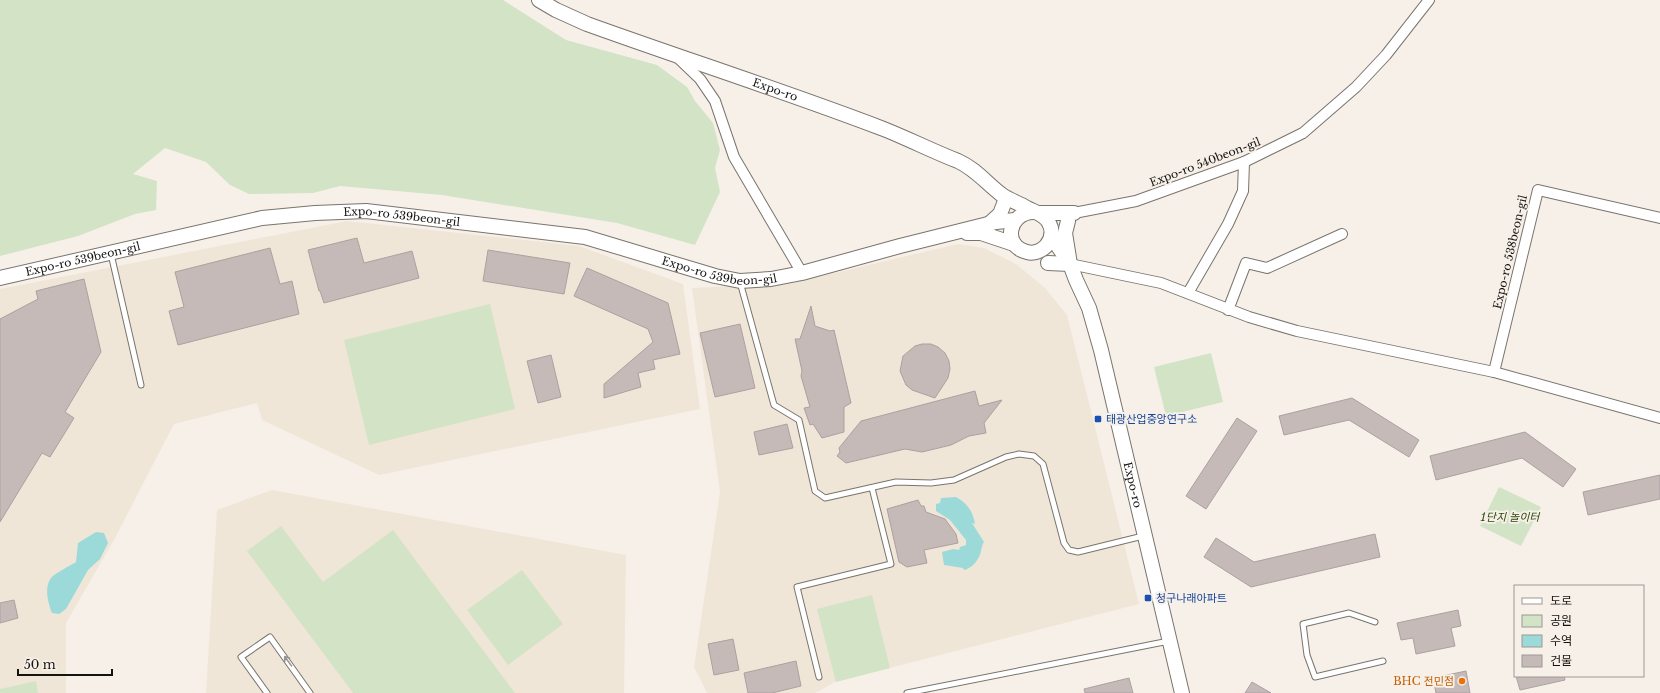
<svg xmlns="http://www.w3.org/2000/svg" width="1660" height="693" viewBox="0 0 1660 693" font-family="'Libre Baskerville','Noto Sans KR',serif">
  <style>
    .built { fill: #f0e6d7 }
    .green { fill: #d3e3c6 }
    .water { fill: #9cdada }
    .building { fill: #c5bab8; stroke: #aba1a0 }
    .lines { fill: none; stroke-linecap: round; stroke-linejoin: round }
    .lane-casing { stroke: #79746d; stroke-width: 7 }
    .street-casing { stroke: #79746d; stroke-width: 12 }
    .secondary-casing { stroke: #79746d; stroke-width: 16 }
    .lane { stroke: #fff; stroke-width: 5 }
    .street { stroke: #fff; stroke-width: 10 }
    .secondary { stroke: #fff; stroke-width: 14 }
    .oneway { stroke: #969593 }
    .transit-dot { fill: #1a4fb4; stroke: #f6f0e8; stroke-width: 1.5 }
    .food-dot { fill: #e8710a; stroke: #f6f0e8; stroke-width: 1.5 }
    .labels { text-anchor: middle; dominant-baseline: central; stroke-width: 4; stroke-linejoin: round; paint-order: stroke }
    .street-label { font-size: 11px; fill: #151310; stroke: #f6f0e8 }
    .transit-label { font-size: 11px; fill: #164399; stroke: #f6f0e8; text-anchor: start }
    .park-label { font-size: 11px; font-style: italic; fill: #2a4607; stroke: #f6f0e8 }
    .food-label { font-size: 11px; fill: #c56008; stroke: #f6f0e8; text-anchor: end }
  </style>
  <rect width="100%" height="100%" fill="#f6f0e8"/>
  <g class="built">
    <path d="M347 221 579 246 683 284 700 409 379 475 262 420 257 403 174 424 115 538 66 623V693H0V289Z"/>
    <path d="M958 244 984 248 1016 264 1045 288 1067 315 1139 604 835 682 815 693H707L694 667 720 492 692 288 792 283Z"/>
    <path d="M272 490 626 555 624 693H206L217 510Z"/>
  </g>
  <g class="green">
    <path d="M0 0H503L566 40 657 65 687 87 695 101 713 123 720 150 715 168 720 192 695 245 617 223 442 195 340 186 313 193 249 194 230 185 206 162 165 148 133 174 157 181 156 210 135 214 78 236 0 256Z"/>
    <path d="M490 304 515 409 369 445 344 340Z"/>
    <path d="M1211 353 1223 402 1166 416 1154 367Z"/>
    <path d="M1499 487 1541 507 1521 546 1480 526Z"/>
    <path d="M281 526 323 582 393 530 515 693H353L247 551Z"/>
    <path d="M522 570 563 624 508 665 467 610Z"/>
    <path d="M872 595 890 668 836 682 817 609Z"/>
    <path d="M36 681 38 693H0V689Z"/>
  </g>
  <g class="water">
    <path d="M956 497C967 503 973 511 975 524L972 523 984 542C982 545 982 547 981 551 980 559 971 569 964 570L963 568 944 565 942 552 953 549 959 550 960 547 966 545V540L950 520 936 511V504L940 503 941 498Z"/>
    <path d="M96 532 104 533 108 543 100 559 88 570 66 609 59 614 52 613C48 603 44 587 51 578 54 574 71 565 76 562L78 543Z"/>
  </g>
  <g class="building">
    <path d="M357 238 364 263 412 251 419 278 324 303 320 291H319L308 250Z"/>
    <path d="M270 248 280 284 292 281 299 314 178 345 169 311 184 307 175 272Z"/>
    <path d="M488 250 570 263 564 294 483 281Z"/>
    <path d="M587 268 668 303 680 354 653 360 655 369 638 373 641 387 604 398V384L653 342 648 329 574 296Z"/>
    <path d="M84 279 101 352 65 412 74 418 50 457 42 453 0 522V319L38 299 36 291Z"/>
    <path d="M811 306 815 326 830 331 834 330 851 403 844 407V432L822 438 813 424 810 425 804 408 810 407 801 376 802 371 795 339H800Z"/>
    <path d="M740 324 755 388 715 397 700 333Z"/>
    <path d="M922 344H931L938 347 945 353 949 361 950 369 948 378 935 398 912 390 906 385 900 371 903 356 915 346Z"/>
    <path d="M551 355 561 397 538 403 527 361Z"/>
    <path d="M975 391 979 406 1002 400 984 423 986 433 969 436 951 445 922 452 905 449 846 463 837 456 840 452 839 448 861 421Z"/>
    <path d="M1352 398 1419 440 1409 457 1349 420 1284 435 1279 416Z"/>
    <path d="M1237 418 1257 431 1206 509 1186 496Z"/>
    <path d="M787 424 793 448 759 455 754 432Z"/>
    <path d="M1525 432 1576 469 1563 487 1522 458 1436 480 1430 456Z"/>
    <path d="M1660 475V499L1588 515 1583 492Z"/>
    <path d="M918 500 921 506H924L926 512 945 519 956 534 958 543 924 550 927 563 907 567 899 562 887 509Z"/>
    <path d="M1375 534 1380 557 1251 587 1204 557 1216 538 1254 562Z"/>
    <path d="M14 600 18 618 0 623V603Z"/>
    <path d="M1458 610 1461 626 1451 628 1455 646 1416 654 1413 638 1401 640 1397 623Z"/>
    <path d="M733 639 739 670 714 675 708 644Z"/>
    <path d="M796 661 801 686 772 693H748L744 673Z"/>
    <path d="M1466 671 1470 693H1436L1433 678Z"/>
    <path d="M1516 676H1564L1565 680 1520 690Z"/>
    <path d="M1129 678 1133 693H1085L1084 689Z"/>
    <path d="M1252 682 1271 693H1245Z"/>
  </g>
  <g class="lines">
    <defs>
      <g id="lane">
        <path d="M111 254 141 385"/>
        <path d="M740 282 774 405 799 420 815 491 825 498 896 482 931 483 954 480 1006 457 1019 454 1034 456 1043 464 1064 543 1069 550 1078 552 1143 536"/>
        <path d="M1375 622 1349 613 1303 624 1307 655 1315 677 1383 661"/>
        <path d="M819 677 797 587 891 564 872 488"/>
        <path d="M267 693 241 657 270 637 310 693"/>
        <path d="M907 693 1169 641"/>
      </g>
      <g id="street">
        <path d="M678 58 700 79 715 101 734 157 802 273"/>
        <path d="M1070 217 1074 213 1136 201 1244 162 1303 133 1356 87 1386 55 1429 0"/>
        <path d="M1070 264 1161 283 1249 317 1297 331 1494 372 1660 418"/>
        <path d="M1188 293 1228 224 1243 191 1244 162"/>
        <path d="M1228 310 1246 263 1267 268 1342 234"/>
        <path d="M1494 372 1538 190 1660 218"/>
      </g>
      <g id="secondary">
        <path id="s1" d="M539 0 556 10 587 24C684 59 784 91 881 128 907 138 932 151 958 161 976 169 987 184 1002 195 1009 200 1019 203 1027 208 1034 212 1045 214 1049 223 1053 230 1052 239 1046 246 1041 251 1034 254 1027 252 1002 246 1008 213 1033 212"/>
        <path d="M1040 213H1074"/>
        <path d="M989 224 1000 214 1005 201"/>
        <path d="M967 233H981L1014 244"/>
        <path id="s2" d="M1051 236 1070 264 1076 280 1089 308 1101 350 1182 693"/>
        <path d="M1048 263 1070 264 1065 233 1068 221"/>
        <path id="s3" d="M0 278 262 218 315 213 366 211 585 237 715 276 740 281 771 279 802 273 900 246 996 222 1015 220"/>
      </g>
    </defs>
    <use href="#lane" class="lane-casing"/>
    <use href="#street" class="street-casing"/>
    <use href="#secondary" class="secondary-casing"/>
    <use href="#lane" class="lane"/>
    <use href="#street" class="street"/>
    <use href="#secondary" class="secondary"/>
  </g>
  <defs><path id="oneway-shaft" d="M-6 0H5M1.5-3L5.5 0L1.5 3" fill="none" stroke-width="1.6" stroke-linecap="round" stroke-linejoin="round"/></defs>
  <use class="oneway" href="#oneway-shaft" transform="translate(288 661) rotate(-126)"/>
  <g class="transit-dot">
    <rect x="1094" y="415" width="8" height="8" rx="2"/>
    <rect x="1144" y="594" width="8" height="8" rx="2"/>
  </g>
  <circle class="food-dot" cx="1462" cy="681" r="4"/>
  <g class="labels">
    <g class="street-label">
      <text stroke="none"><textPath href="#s1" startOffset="253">Expo-ro</textPath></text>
      <text transform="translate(1205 162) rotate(-21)">Expo-ro 540beon-gil</text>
      <text stroke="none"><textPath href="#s3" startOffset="409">Expo-ro 539beon-gil</textPath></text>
      <text transform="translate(1510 252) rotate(-77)">Expo-ro 538beon-gil</text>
      <text stroke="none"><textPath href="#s3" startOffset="85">Expo-ro 539beon-gil</textPath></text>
      <text stroke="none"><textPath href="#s3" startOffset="733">Expo-ro 539beon-gil</textPath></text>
      <text stroke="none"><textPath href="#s2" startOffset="264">Expo-ro</textPath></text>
    </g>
    <g class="transit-label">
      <text x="1106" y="419">태광산업중앙연구소</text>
      <text x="1156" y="598">청구나래아파트</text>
    </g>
    <g class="park-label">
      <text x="1510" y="517">1단지 놀이터</text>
    </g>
    <g class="food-label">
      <text x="1454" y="681">BHC 전민점</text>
    </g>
  </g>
  <rect x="1514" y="585" width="130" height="92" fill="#f6f0e8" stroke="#9c9892"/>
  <rect x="1522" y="598" width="20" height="6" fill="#ffffff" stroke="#9c9892"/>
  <text x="1550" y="605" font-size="12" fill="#151310">도로</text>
  <rect x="1522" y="615" width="20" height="12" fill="#d3e3c6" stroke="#9c9892"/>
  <text x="1550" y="625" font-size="12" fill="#151310">공원</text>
  <rect x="1522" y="635" width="20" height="12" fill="#9cdada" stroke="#9c9892"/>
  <text x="1550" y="645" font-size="12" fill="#151310">수역</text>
  <rect x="1522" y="655" width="20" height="12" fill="#c5bab8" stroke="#9c9892"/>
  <text x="1550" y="665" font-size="12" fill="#151310">건물</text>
  <path d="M18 669v6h94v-6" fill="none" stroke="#151310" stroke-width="2"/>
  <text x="24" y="669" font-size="12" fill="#151310" stroke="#f6f0e8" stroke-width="3" paint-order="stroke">50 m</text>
</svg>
